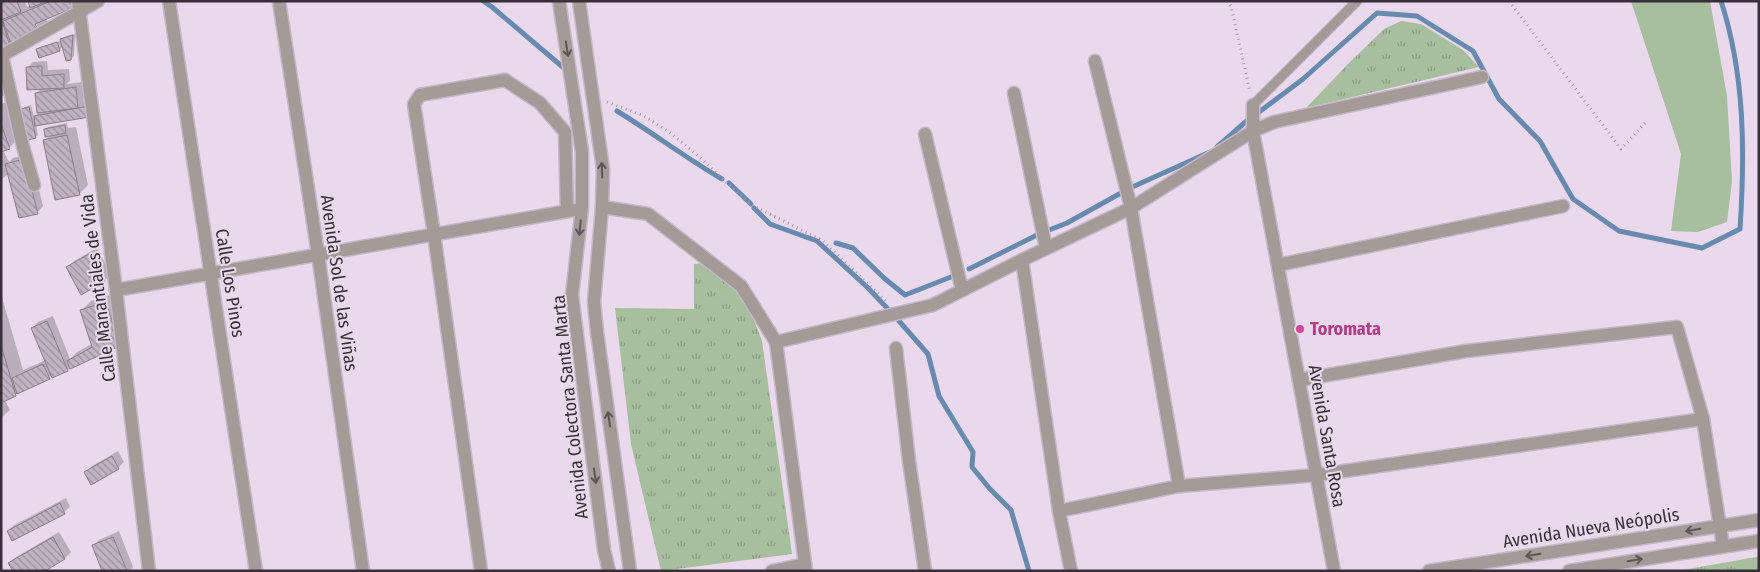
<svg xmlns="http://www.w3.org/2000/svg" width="1760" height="572" viewBox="0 0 1760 572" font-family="'Fira Sans Condensed',sans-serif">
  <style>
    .grass { fill: #a7bf9e }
    .park { fill: url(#park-tufts) }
    .shadow { fill: #0003; fill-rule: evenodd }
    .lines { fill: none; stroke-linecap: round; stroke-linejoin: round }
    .stream { stroke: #688aae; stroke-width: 5 }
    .building { fill: url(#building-back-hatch); stroke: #8c7d8e }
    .service-casing { stroke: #c6b7c8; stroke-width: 11 }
    .minor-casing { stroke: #c6b7c8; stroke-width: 15 }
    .tertiary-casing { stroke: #c6b7c8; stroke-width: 15 }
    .path { stroke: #a89baa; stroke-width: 3; stroke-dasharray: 1 4; stroke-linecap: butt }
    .service { stroke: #a59a97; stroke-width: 9 }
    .minor { stroke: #a59a97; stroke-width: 12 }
    .tertiary { stroke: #a59a97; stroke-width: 12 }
    .oneway { stroke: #5e5559 }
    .hotel-dot { fill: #d1479c; stroke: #ead9ec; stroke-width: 2 }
    .labels { text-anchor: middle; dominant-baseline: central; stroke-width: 4; stroke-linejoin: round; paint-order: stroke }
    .street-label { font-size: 18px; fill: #373038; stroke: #ead9ec }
    .hotel-label { font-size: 18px; font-weight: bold; fill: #b23c85; stroke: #ead9ec; text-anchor: start }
  </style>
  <defs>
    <pattern id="park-tufts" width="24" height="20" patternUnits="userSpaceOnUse" patternTransform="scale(1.25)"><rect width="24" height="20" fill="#a7bf9e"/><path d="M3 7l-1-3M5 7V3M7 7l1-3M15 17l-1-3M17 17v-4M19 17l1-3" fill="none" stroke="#899c82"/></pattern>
    <pattern id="building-back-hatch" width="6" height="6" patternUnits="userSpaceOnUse" patternTransform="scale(1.25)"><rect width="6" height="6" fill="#c2b2c4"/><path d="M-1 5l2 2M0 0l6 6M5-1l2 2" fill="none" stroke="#9e91a0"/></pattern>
  </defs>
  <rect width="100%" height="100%" fill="#ead9ec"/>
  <path class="grass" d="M1631 1H1710L1727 96 1732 181 1727 222 1698 232 1671 231 1681 154Z"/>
  <g class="park">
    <path d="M1401 21 1421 24 1463 50 1479 67 1306 108 1348 64 1384 29Z"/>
    <path d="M714 262 745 296 762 341 792 554 661 571 631 444 615 308 694 309V264Z"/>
    <path d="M1759 556V571H1677L1756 557Z"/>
  </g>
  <g class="shadow">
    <path d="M1 1H25L27 7 31 5 29 1H78L72 7 46 18 48 23 39 32 1 48ZM33 18 39 29H36L31 19Z"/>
    <path d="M75 34 74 56 71 59 63 46 60 50 40 56 38 49 40 47 60 41 64 37Z"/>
    <path d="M47 61 48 70 69 69 70 81 66 84 82 82 84 103 94 101 96 110 36 124 38 135 35 137 22 109 25 107 31 105 34 117 39 112 36 93 42 88 27 68 33 62Z"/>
    <path d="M7 86 6 95 1 96V87Z"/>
    <path d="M6 102 18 139 9 148 1 151V104Z"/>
    <path d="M67 123 68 128 76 127 88 185 79 194 44 141 50 135 45 129 48 127Z"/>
    <path d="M4 152 9 162 13 158 30 154 43 206 38 212 9 173 1 180V153Z"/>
    <path d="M97 248 111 274 105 280 68 267 74 261Z"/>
    <path d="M115 293 128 336 119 345 67 370 52 375 5 400 10 410 1 418V294L23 370 46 360 32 328 38 322 53 316 70 359 77 352 92 344 82 310 91 301Z"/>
    <path d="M118 451 124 462 118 468 86 472 92 466Z"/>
    <path d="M66 498 70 507 64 512 8 531 14 525Z"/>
    <path d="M119 531 133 567 130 571H103L93 546 99 540Z"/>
    <path d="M59 532 71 552 65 558 43 571 10 563 16 557Z"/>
  </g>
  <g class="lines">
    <g class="stream">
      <path d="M483 1 492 7 565 69"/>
      <path d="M617 111C653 133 686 158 722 179"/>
      <path d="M1255 115 1303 79 1377 13 1417 16 1473 51 1499 99 1540 141 1573 199 1619 231 1702 248 1740 229C1745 153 1745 75 1721 1"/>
      <path d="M1217 147 1250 118"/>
      <path d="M729 183 751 204"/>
      <path d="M754 208 770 224 817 241 867 287 888 309"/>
      <path d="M1049 230 1067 223 1130 188 1210 152"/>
      <path d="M836 243 853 248 884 278 905 295 956 275"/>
      <path d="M969 269 1041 233"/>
      <path d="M899 321 928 354 939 396 973 452 972 467 990 489 1011 510 1029 571"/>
    </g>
  </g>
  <g class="building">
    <path d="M1 1H17L21 12 1 20Z"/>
    <path d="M28 1H48L30 8Z"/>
    <path d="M51 1H70L73 8 35 24 40 33 11 44 3 21Z"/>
    <path d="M2 21 10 46 1 49V21Z"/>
    <path d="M73 35 71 60 66 61 60 39Z"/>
    <path d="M57 42 60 51 39 58 36 49Z"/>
    <path d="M42 66V76L64 74V88L27 90 26 67Z"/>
    <path d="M76 87 78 108 37 113 35 93Z"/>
    <path d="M89 106 90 117 35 126 34 116Z"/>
    <path d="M29 107 36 138 28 140 21 109Z"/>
    <path d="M1 124 10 149 1 152Z"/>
    <path d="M65 125 66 133 45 137 44 129Z"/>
    <path d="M67 135 80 195 55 200 43 140Z"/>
    <path d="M24 159 38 214 19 218 5 164Z"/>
    <path d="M91 253 105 281 81 295 66 267Z"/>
    <path d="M106 302 120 346 70 369 67 361 92 347 80 310Z"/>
    <path d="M47 321 68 371 52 378 31 328Z"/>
    <path d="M1 345 16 396 1 403Z"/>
    <path d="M43 364 50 379 17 394 12 378Z"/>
    <path d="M112 456 119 469 91 485 84 472Z"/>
    <path d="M60 503 65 514 12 541 7 531Z"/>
    <path d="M53 537 65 559 45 571H13L8 563Z"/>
    <path d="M113 537 127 571H102L92 545Z"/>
  </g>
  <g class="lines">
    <defs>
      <path id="service" d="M1253 105 1357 1"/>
      <g id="minor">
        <path d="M78 1 116 290 149 571"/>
        <path d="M169 1 256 571"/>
        <path d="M279 1 318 254 363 571"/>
        <path d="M1 56 98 1"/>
        <path d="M2 56 22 143 34 185"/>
        <path d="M1095 61 1131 208 1179 486"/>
        <path d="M1014 93 1046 248"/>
        <path d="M1253 105V131L1334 571"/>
        <path d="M925 134 962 290"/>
        <path d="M602 207 648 214 741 286 776 342 806 571"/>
        <path d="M1022 260 1059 511 1071 571"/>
        <path d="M1278 265 1563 206"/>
        <path d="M116 290 574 210"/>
        <path d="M776 342 933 305 1022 260 1131 208 1253 131 1274 122 1482 77"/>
        <path d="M896 348 909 461 925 571"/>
        <path d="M1299 380 1466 351 1677 327 1703 419 1723 546"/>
        <path d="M1059 511 1179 486 1317 475 1703 419"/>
        <path d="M481 571 434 234 414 104 420 95 505 80 540 103 565 132 567 211"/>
        <path d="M772 571 805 564"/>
      </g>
      <g id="tertiary">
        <path d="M559 1 582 152V208L572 295 604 550 609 571"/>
        <path d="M579 1 603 169 602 207 594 302 597 332 630 571"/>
        <path d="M1429 571 1759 520"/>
        <path d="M1569 571 1759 541"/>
      </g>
    </defs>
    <use href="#service" class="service-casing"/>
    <use href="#minor" class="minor-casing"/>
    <use href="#tertiary" class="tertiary-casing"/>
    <g class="path">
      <path d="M1227 1 1231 6 1250 92"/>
      <path d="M1509 1 1621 149 1646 122"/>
      <path d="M607 102 644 116 669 132 695 153 750 204 823 241 887 302"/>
    </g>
    <use href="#service" class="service"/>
    <use href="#minor" class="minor"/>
    <use href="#tertiary" class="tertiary"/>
  </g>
  <defs><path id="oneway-shaft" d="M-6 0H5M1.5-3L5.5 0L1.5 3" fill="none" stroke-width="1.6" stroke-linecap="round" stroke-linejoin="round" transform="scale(1.25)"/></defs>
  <g class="oneway">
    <use href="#oneway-shaft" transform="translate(567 49) rotate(81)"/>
    <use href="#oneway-shaft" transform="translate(602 170) rotate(-92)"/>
    <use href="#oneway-shaft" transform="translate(580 228) rotate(96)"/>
    <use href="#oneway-shaft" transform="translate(609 419) rotate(-98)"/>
    <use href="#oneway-shaft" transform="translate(595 476) rotate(82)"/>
    <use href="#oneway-shaft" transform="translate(1693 530) rotate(171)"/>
    <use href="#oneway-shaft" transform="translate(1533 555) rotate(171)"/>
    <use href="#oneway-shaft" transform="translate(1635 560) rotate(-9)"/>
  </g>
  <circle class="hotel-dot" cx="1300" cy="329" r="5"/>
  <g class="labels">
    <g class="street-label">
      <text transform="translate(230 283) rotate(81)">Calle Los Pinos</text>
      <text transform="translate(339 283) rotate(82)">Avenida Sol de las Viñas</text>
      <text transform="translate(98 288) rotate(-97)">Calle Manantiales de Vida</text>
      <text transform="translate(570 407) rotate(-96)">Avenida Colectora Santa Marta</text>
      <text transform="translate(1327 436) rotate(80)">Avenida Santa Rosa</text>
      <text transform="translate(1591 528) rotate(-9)">Avenida Nueva Neópolis</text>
    </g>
    <g class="hotel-label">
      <text x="1310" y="329">Toromata</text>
    </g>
  </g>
  <rect width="1760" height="572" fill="none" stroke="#373038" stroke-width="5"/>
</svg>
